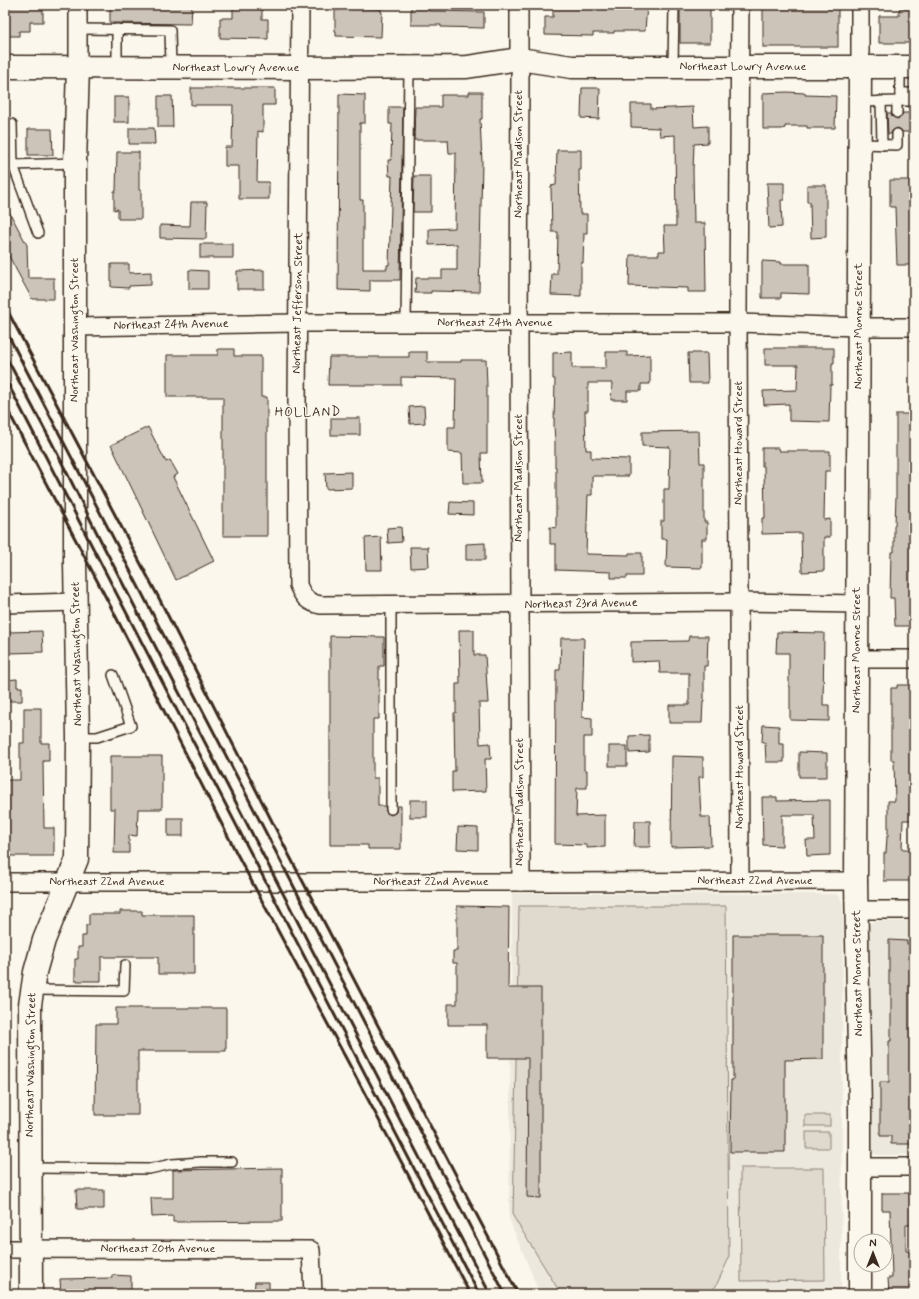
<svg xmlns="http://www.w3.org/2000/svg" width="919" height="1299" viewBox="0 0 919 1299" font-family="Mynerve,sans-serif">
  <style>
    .built { fill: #ede8dd }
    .green { fill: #dfd9ce; stroke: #8d8276 }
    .building { fill: #ccc4b9; stroke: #3b2a1e }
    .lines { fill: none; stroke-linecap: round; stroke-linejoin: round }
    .service-casing { stroke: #3b2a1e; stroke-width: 12 }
    .minor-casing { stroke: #3b2a1e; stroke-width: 20 }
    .tertiary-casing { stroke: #3b2a1e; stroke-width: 25 }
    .primary-casing { stroke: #3b2a1e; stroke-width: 25 }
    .service { stroke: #fbf7ec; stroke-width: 9 }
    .minor { stroke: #fbf7ec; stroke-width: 17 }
    .tertiary { stroke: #fbf7ec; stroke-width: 22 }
    .primary { stroke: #fbf7ec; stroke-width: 22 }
    .rail { stroke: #3b2a1e; stroke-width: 3 }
    .labels { text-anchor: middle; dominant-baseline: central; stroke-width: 3; stroke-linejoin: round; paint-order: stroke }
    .street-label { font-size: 12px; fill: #3b2a1e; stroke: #fbf7ec }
    .neighbourhood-label { font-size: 13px; letter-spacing: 1px; fill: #3b2a1e; stroke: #fbf7ec }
  </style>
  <rect width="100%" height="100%" fill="#fbf7ec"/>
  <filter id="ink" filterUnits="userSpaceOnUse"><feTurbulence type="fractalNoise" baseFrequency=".025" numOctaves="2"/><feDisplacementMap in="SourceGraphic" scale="8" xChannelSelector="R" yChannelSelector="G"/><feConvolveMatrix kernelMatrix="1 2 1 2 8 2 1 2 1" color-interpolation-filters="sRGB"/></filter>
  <g filter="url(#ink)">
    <g class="built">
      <path d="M512 893 836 894 840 897 843 906 841 1294H540L509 1219Z"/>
      <path d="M874 921H914V1155H878L868 1152 871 1106V967L866 955V927Z"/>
    </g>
    <g class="green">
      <path d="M519 906H726L729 1258 716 1286 708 1294H561L513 1216Z"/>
      <rect x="805" y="1115" width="25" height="11"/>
      <rect x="806" y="1132" width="23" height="16"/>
      <path d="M740 1168H824L825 1280 741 1281Z"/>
    </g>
    <g class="building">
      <path d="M5 5H43V22H30V31H19V36H5Z"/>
      <path d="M110 5H192L191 24 110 23Z"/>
      <path d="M233 5H262V19H268V39L220 38V18H233Z"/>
      <path d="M339 5H356V8L381 9V12H382L381 37 336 36V31H335V10H339Z"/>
      <path d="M553 5H647L645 31H614V33H593V36L545 35V17H553Z"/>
      <rect x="680" y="5" width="30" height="38"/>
      <rect x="763" y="5" width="75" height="42"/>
      <path d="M411 6H429L428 11 484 12V28L441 27V25H411Z"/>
      <path d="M902 8H914V43H879V16H899V9Z"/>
      <path d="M191 88H275V105H263V132L258 131 257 182H269V199H239V166H225V147H232L233 105H191Z"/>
      <path d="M582 88H600L599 119 581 118Z"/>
      <path d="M469 92H482V119H480L482 162 479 292 431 291V293H415L416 278H442V270H457V244L429 245V229L455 228 456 153H449L448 140H414L415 107H441V95H469Z"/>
      <path d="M787 92 805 93V95L836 96 835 128H807V126H785V128L782 129H763V93Z"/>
      <path d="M339 94 365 95V123H360V200H363V269H387V265H389L392 176H389L388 160H391L392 124H389V107H403L400 280H370V291L338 290Z"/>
      <path d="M158 96H172L173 127H158Z"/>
      <rect x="114" y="97" width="15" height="25"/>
      <path d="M631 104H651V109L693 107 694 127 708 126V143L694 144 693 170 694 223H705L706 292H688V288L629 286 630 255H659V251H665L664 226H676L675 135 660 136 659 128 631 127Z"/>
      <path d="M887 113H891L892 116 897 119 900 118 903 113H914V132H903L900 129 897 128 892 131 891 134H888Z"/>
      <path d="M129 128H154L155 144H129Z"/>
      <path d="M28 129H52L53 155H28Z"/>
      <path d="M557 150H581V170H579L580 214H587V233H584L583 263H581V296L551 295 552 274H557L558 232H552L551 186 556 185Z"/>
      <path d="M117 152H139V190H141V219H118V209L114 210V191H116Z"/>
      <path d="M414 176H431V212H413Z"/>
      <path d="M890 180H914V265H897L895 207H890Z"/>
      <path d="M767 183H784V200H781L782 227 769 228Z"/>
      <path d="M807 185H826V237L811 238 810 202H807Z"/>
      <path d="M191 202H207L206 239 160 238V225L190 226Z"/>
      <path d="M5 204 27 245 28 278H54V299H32L5 249Z"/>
      <rect x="200" y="244" width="33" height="14"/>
      <path d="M762 261 781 262V264H809V294L781 293V298H762Z"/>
      <path d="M111 264H129V273L151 272V285L129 286V288L111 287Z"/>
      <path d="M189 270 208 271V289H189Z"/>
      <path d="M264 270V289H237V271Z"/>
      <path d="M765 348H834V363H832V385H830L829 422 789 421V404L764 405 763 391 797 390 798 365H765Z"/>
      <path d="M218 349H234V356H261V397H267V536H223V397H167V355H218Z"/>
      <path d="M409 352H427V362H461V360H486L487 386V453H481L482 483H463L462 453 448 452V427H455L456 378 401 377V385H328L329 357H409Z"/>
      <path d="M572 352V368H606V352H627V356L650 355V384H641V391H627V400H611L612 383H588V411H585L586 450H591V458L629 459V476H592V495H588L586 554 629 555V553H642V576H627V578H611V572L556 570V544H550V527L556 528V467H555V443L554 425 555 379H553V353Z"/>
      <path d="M688 353H707L708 383H689Z"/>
      <path d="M424 406 425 423 410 424 409 407Z"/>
      <path d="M896 414H914V626H895L894 598H890L891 552H894V525H895L896 496Z"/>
      <rect x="331" y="418" width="29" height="17"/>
      <path d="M148 427 166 462 170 460 178 474 173 477 214 561 176 580 111 445Z"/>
      <path d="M699 431 700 463H704V522H707V539H702V568L666 567 667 539H661V521H664V489H669L670 447 642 446V432Z"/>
      <path d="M762 448H778L779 451H830V471H825L824 520 830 519V537H824V571L802 572 801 533 762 534V518H765L764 466H762Z"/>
      <path d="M352 472V488L326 489 325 473Z"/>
      <path d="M450 502 473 503V515L449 514Z"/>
      <path d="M401 527 402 542 388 543 387 528Z"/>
      <path d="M381 537 382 570H366L365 538Z"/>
      <path d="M485 543V560H466V544Z"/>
      <path d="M410 547H428L429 567 411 568Z"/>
      <path d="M459 630H474V655H485L488 703H479L480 744 490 743 491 759H485L486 791 452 792V771H455L454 713H456V684H460Z"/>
      <path d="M42 631 43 652 9 653V632Z"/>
      <path d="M777 632 824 633 823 705H829V721L790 720V686H789V653H776Z"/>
      <path d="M330 636 384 637V666H379V719H373V778H378V806H385L386 812 391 815 396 812 397 806H401V849H368V845H330Z"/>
      <path d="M689 636H708L707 666H704V701H703L702 723H669V705H689V673H660L659 661 631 662V642L688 641Z"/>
      <path d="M561 638H584L582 717 592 718V737H584V770H587V788H577L576 816 605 815V847L587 848V845L555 844 556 670H560Z"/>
      <path d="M17 679V687H22V701H5V680Z"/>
      <path d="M897 685H914V820H903L902 849H914V881H884V853H886L887 836H888V801H895L894 760H891V688H897Z"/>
      <path d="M24 708H41V743H49V761H43L44 828H54V856H5V780H20V743H24Z"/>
      <path d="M763 725 779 726V744H784V762H766L765 742H762Z"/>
      <path d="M649 735V752L629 753V736Z"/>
      <rect x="609" y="746" width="18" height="20"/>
      <path d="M799 752 827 753V777H799Z"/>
      <path d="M110 756H162V809H138L137 836 129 835V853H114L115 809H110Z"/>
      <path d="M672 756 703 757V777H699L701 817H710L711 846 671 847Z"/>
      <path d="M762 797H777V801L830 800V855L807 856 806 840H815L814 815H782V846L763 845Z"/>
      <rect x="410" y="800" width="17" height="17"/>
      <rect x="168" y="818" width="15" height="18"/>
      <path d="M635 821H650V847H634Z"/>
      <path d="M458 827 478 828V850L457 849Z"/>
      <path d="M457 906 509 907 508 988H541V1198L527 1197 528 1058H487V1025H448V1004H457V963H453V951H457Z"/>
      <path d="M120 911H142V915H194V974H158V957H101V981H75V959H78V947H82V936H86V925H89V914H120Z"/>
      <path d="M733 935H823V1059L785 1060V1152H730L731 1080H733Z"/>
      <path d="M889 940 907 941V944H914V1144H891V1136H880V1082H889V1041H891V984H889Z"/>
      <path d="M116 1008H226V1051H138V1115H95L96 1024H116Z"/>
      <path d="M282 1168V1221L173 1222V1216L152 1217 151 1198H173V1170Z"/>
      <path d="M76 1190H104V1209H77Z"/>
      <path d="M882 1193H914V1225H906V1251H914V1294H889L888 1278H892L890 1210H882Z"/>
      <path d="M112 1275 131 1276V1294H61L60 1279 112 1278Z"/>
      <path d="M255 1282H269V1294H254Z"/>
    </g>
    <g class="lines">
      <defs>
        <g id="service">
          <path d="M78 29 170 30 171 67"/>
          <path d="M117 29V67"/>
          <path d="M673 67 674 5"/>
          <path d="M900 67V101H914"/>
          <path d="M900 93H914"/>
          <path d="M881 101 882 145"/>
          <path d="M897 101V113"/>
          <path d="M860 102 900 101"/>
          <path d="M12 124 13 165 75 163"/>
          <path d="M860 144 897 145V134"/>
          <path d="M13 165 38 233"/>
          <path d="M406 323 409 67"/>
          <path d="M391 605V809"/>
          <path d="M78 737H97L131 726 113 675"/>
          <path d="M33 990 124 991 125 965"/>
          <path d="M31 1168 149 1169 172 1164 201 1162H232"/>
        </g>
        <g id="minor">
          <path d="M300 5 297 405 298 585C303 597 308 603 321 605L740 602 858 604"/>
          <path d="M519 59V5"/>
          <path d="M78 67V5"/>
          <path d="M860 67V5"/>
          <path d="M520 74 519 341 521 882"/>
          <path d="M75 327 297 323H738L859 327H914"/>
          <path d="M5 604 77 602"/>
          <path d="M857 659H914"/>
          <path d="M740 881 738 308 740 5"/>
          <path d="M5 882H541L856 881"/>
          <path d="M857 910H914"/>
          <path d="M860 1167H914"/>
          <path d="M5 1249 311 1250 313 1294"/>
        </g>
        <g id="tertiary">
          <path d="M860 67 856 881 860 1110V1294"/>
          <path d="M31 1294 30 1005 35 972 44 940 77 859 78 737 75 562V163L78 67"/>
        </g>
        <path id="primary" d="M5 67 300 68 467 67 519 59 572 67H914"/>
      </defs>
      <use href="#service" class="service-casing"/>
      <use href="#minor" class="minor-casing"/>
      <use href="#tertiary" class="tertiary-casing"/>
      <use href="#primary" class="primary-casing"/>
      <use href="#service" class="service"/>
      <use href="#minor" class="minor"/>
      <use href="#tertiary" class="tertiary"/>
      <use href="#primary" class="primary"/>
      <g class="rail">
        <path d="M5 306 161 602 288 853 518 1294"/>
        <path d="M5 329 505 1294"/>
        <path d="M5 355 52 443 105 549 490 1294"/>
        <path d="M5 378 479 1294"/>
        <path d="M5 405 113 611 237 854 404 1167 470 1294"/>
      </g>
    </g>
  </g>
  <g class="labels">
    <g class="street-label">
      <text x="743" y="67">Northeast Lowry Avenue</text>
      <text x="236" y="68">Northeast Lowry Avenue</text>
      <text transform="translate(519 154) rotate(-90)">Northeast Madison Street</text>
      <text transform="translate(298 303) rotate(-89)">Northeast Jefferson Street</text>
      <text x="495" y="323">Northeast 24th Avenue</text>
      <text transform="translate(171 325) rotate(-1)">Northeast 24th Avenue</text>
      <text transform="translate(859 326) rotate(-90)">Northeast Monroe Street</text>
      <text transform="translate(75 330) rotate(-90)">Northeast Washington Street</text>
      <text transform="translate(739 443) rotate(-90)">Northeast Howard Street</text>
      <text transform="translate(519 478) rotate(-90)">Northeast Madison Street</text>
      <text transform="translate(581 604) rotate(-1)">Northeast 23rd Avenue</text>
      <text transform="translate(857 650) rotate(-90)">Northeast Monroe Street</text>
      <text transform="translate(77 654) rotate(-91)">Northeast Washington Street</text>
      <text transform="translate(740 767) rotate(-90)">Northeast Howard Street</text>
      <text transform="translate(520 802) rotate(-90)">Northeast Madison Street</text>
      <text x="755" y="881">Northeast 22nd Avenue</text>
      <text x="107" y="882">Northeast 22nd Avenue</text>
      <text x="431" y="882">Northeast 22nd Avenue</text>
      <text transform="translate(858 973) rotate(-91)">Northeast Monroe Street</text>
      <text transform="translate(31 1065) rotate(-89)">Northeast Washington Street</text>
      <text x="158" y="1249">Northeast 20th Avenue</text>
    </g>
    <g class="neighbourhood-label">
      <text x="308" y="412">HOLLAND</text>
    </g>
  </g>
  <rect width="919" height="1299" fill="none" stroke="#fbf7ec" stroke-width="20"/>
  <rect x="10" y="10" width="899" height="1279" fill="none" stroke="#3b2a1e" stroke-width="1.5" filter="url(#ink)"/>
  <g transform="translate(873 1253)"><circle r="19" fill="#fbf7ec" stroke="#aea59a"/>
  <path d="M0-3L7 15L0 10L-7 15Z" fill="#3b2a1e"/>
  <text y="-6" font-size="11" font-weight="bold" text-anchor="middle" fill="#3b2a1e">N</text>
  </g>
</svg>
